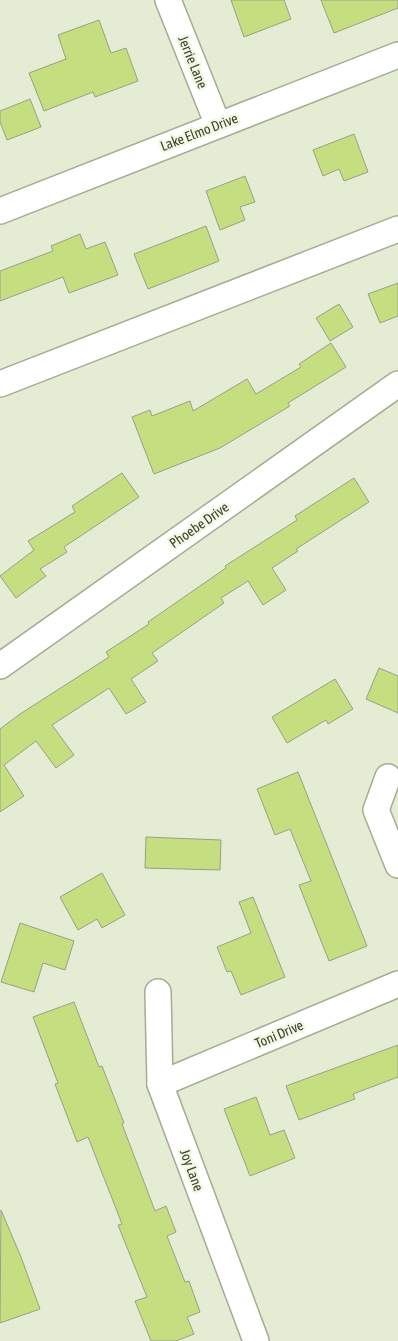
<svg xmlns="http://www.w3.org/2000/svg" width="398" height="1341" viewBox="0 0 398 1341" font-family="'Asap Condensed',sans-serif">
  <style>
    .building { fill: #c5de80; stroke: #99a088 }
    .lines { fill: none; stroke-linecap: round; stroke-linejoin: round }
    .minor-casing { stroke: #a5ac94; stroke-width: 28 }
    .minor { stroke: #fff; stroke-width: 25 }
    .labels { text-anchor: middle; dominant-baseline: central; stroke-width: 5; stroke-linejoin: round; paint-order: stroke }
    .street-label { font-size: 14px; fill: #3b3e34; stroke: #f1f9e0 }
  </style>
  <rect width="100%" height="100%" fill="#e4ecd3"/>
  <g class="building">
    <path d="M231 0H284L291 19 244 37Z"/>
    <path d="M321 0H398V8L334 33Z"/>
    <path d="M99 20 111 53 126 48 138 81 95 97 93 92 44 111 29 73 66 59 58 35Z"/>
    <path d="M30 99 41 127 7 140 0 122V111Z"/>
    <path d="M354 134 368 172 344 181 339 169 323 176 313 150Z"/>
    <path d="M245 176 255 202 240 207 245 220 220 230 206 191Z"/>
    <path d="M206 226 219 261 148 289 134 254Z"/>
    <path d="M80 234 86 249 105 242 118 275 69 293 63 277 0 301V271L53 251 51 246Z"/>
    <path d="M398 283V316L380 323 368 294Z"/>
    <path d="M339 304 353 327 330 341 316 318Z"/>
    <path d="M331 343 346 367 288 403 290 406 220 448 154 474 132 417 150 410 152 416 190 401 193 411 247 379 256 394 301 367 299 364Z"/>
    <path d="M122 473 139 497 64 547 67 552 40 569 46 576 16 598 0 576 34 550 28 541 75 512 72 506Z"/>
    <path d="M354 478 369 502 296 549 298 551 272 568 286 590 263 605 248 581 221 598 224 603 152 653 158 661 131 679 146 702 126 714 109 688 52 725 74 755 56 768 36 741 4 765 24 796 0 812V729L20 714 109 657 106 652 149 624 148 622 226 568 225 566 297 520 295 516Z"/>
    <path d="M379 668 398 676V713L366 699Z"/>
    <path d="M335 679 353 709 328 724 326 720 287 743 272 717Z"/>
    <path d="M298 772 367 946 329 961 299 885 311 881 290 829 275 835 257 789Z"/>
    <path d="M146 837 221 840 220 870 145 868Z"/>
    <path d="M102 873 125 915 102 928 97 919 78 930 60 897Z"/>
    <path d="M253 897 285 977 241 995 231 971 227 972 217 947 251 933 239 902Z"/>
    <path d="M20 923 74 941 65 970 43 963 34 992 1 982Z"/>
    <path d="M74 1002 99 1067 102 1066 124 1123 122 1124 155 1211 166 1206 176 1232 167 1236 185 1282 189 1281 200 1312 187 1317 194 1334 176 1341H151L135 1301 147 1297 118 1225 122 1224 88 1137 77 1142 55 1084 58 1083 33 1017Z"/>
    <path d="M398 1045V1077L353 1094 355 1099 299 1120 286 1086Z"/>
    <path d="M256 1097 270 1135 284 1130 295 1158 250 1176 224 1109Z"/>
    <path d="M1 1210 21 1257 40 1309 0 1323Z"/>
  </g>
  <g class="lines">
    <defs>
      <g id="minor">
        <path d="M168 0 218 125"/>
        <path d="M0 211 398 55"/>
        <path d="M0 384 398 229"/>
        <path d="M0 666 398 384"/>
        <path d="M388 777 376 810 398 865"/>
        <path d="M158 992 160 1084 256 1341"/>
        <path d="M160 1084 398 984"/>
      </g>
    </defs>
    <use href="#minor" class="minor-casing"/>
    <use href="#minor" class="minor"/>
  </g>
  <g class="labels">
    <g class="street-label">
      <text transform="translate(193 62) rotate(68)">Jerrie Lane</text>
      <text transform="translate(199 132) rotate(-21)">Lake Elmo Drive</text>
      <text transform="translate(199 525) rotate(-35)">Phoebe Drive</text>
      <text transform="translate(279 1034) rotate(-23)">Toni Drive</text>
      <text transform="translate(192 1170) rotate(70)">Joy Lane</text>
    </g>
  </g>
</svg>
